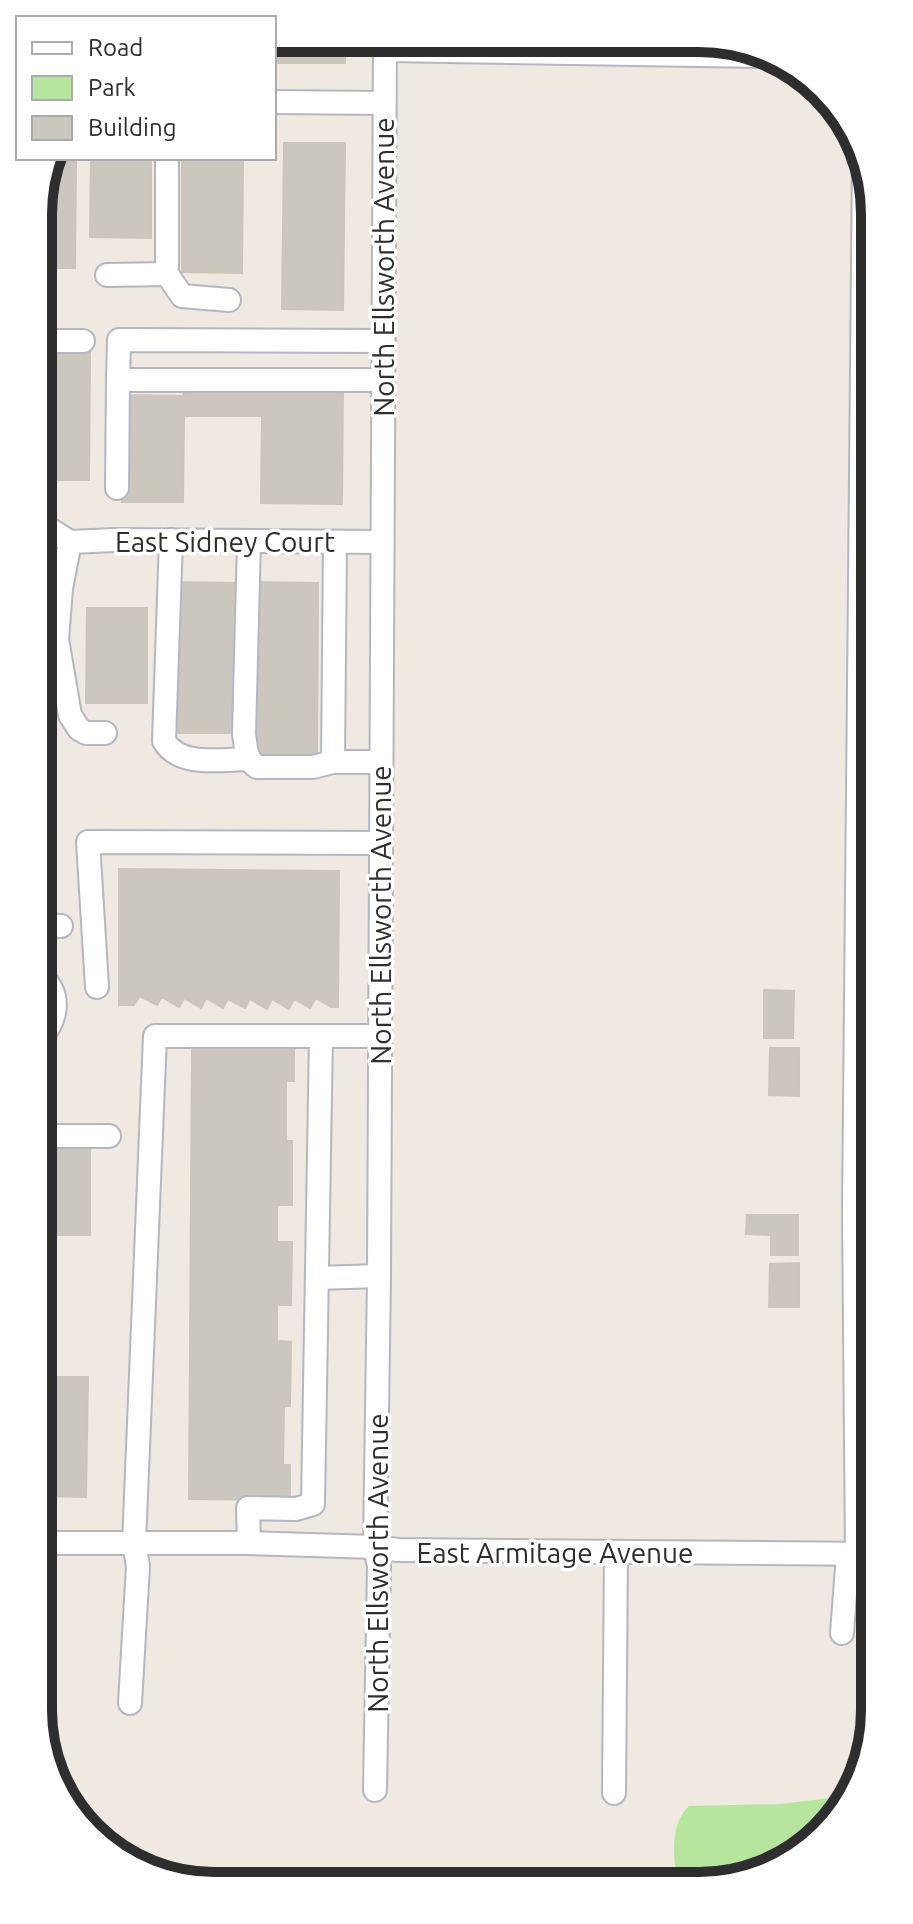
<svg xmlns="http://www.w3.org/2000/svg" width="913" height="1924" viewBox="0 0 913 1924" font-family="Ubuntu,sans-serif">
  <style>
    .green { fill: #b6e59e }
    .building { fill: #cbc7bf; stroke: #cbc5ba; stroke-width: 2 }
    .lines { fill: none; stroke-linecap: round; stroke-linejoin: round }
    .minor-casing { stroke: #b4b7c1; stroke-width: 26 }
    .minor { stroke: #fff; stroke-width: 22 }
    .labels { text-anchor: middle; dominant-baseline: central; stroke-width: 7; stroke-linejoin: round; paint-order: stroke }
    .street-label { font-size: 28px; fill: #2e2e2e; stroke: #fff }
    .rim { fill: none; stroke: #2e2e2e; stroke-width: 10 }
  </style>
  <rect width="100%" height="100%" fill="#efe9e1"/>
  <path class="green" d="M847 1796 838 1818 745 1880H677C673 1857 670 1823 689 1806L780 1804Z"/>
  <g class="building">
    <path d="M274 38 345 39V63H274Z"/>
    <path d="M284 143H345L343 310 282 309Z"/>
    <path d="M91 158H151V238L90 237Z"/>
    <path d="M182 158H243L242 273 182 272Z"/>
    <path d="M48 162H76L75 268H40L39 191Z"/>
    <path d="M40 351 90 352 89 480H43V461H40Z"/>
    <path d="M183 388 343 389 342 504 261 503 262 416H184L183 502H122L123 395 184 396Z"/>
    <path d="M175 582 235 583 234 733H174Z"/>
    <path d="M254 582 318 583 317 761 260 760 253 753Z"/>
    <path d="M87 608H147V703H86Z"/>
    <path d="M41 783H45V827H48V885H42Z"/>
    <path d="M119 869 339 871 338 1007H331L316 998 310 1008 294 999 289 1009 272 999 267 1009 250 999 245 1008 228 999 223 1008 206 998 201 1008 184 998 179 1007 162 997 157 1005 140 996 134 1005H119Z"/>
    <path d="M764 990 794 991 793 1038H764Z"/>
    <path d="M192 1048H294V1081H286V1141H292V1205H277V1242H292L291 1305H277V1341L291 1342 290 1406H284L283 1465H290V1500L189 1499Z"/>
    <path d="M770 1048H799V1096L769 1095Z"/>
    <path d="M42 1144H90V1235H43Z"/>
    <path d="M747 1215H798V1255H771V1235L746 1234Z"/>
    <path d="M799 1263V1307H769L770 1264Z"/>
    <path d="M43 1377H88L86 1497 43 1496Z"/>
  </g>
  <g class="lines">
    <defs>
      <g id="minor">
        <path d="M385 50 762 56"/>
        <path d="M274 102 384 103"/>
        <path d="M167 274 182 296 229 300"/>
        <path d="M107 275 167 274V158"/>
        <path d="M40 341H83"/>
        <path d="M382 380H118L119 340 383 341"/>
        <path d="M117 488 118 380"/>
        <path d="M40 523 70 542"/>
        <path d="M171 540 164 741C180 768 222 759 249 759"/>
        <path d="M249 541 244 734C246 746 245 759 257 767H313L333 762"/>
        <path d="M70 542 114 540 381 542"/>
        <path d="M70 542 61 589 57 639 70 715 79 729 86 733H105"/>
        <path d="M335 542 333 762H380"/>
        <path d="M42 925 61 926"/>
        <path d="M42 977C61 995 57 1018 42 1037"/>
        <path d="M97 987 88 842 380 843"/>
        <path d="M42 1136H109"/>
        <path d="M317 1278 379 1276"/>
        <path d="M43 1543H249L375 1547 398 1550 874 1554"/>
        <path d="M249 1543 248 1508 296 1509 313 1504 321 1036"/>
        <path d="M857 1554 854 1211 864 160"/>
        <path d="M842 1633 848 1554"/>
        <path d="M130 1703 138 1566 134 1544 155 1036H380"/>
        <path d="M375 1790 379 1566 375 1547 379 1276 385 39"/>
        <path d="M614 1793 616 1552"/>
      </g>
    </defs>
    <use href="#minor" class="minor-casing"/>
    <use href="#minor" class="minor"/>
  </g>
  <g class="labels">
    <g class="street-label">
      <text transform="translate(383 267) rotate(-90)">North Ellsworth Avenue</text>
      <text x="225" y="541">East Sidney Court</text>
      <text transform="translate(380 915) rotate(-90)">North Ellsworth Avenue</text>
      <text x="555" y="1552">East Armitage Avenue</text>
      <text transform="translate(377 1563) rotate(-90)">North Ellsworth Avenue</text>
    </g>
  </g>
  <path d="M0 0H913V1924H0ZM214 52H699A162 162 0 0 1 861 214V1710A162 162 0 0 1 699 1872H214A162 162 0 0 1 52 1710V214A162 162 0 0 1 214 52Z" fill="#fff" fill-rule="evenodd"/>
  <path class="rim" d="M214 52H699A162 162 0 0 1 861 214V1710A162 162 0 0 1 699 1872H214A162 162 0 0 1 52 1710V214A162 162 0 0 1 214 52Z"/>
  <rect x="16" y="16" width="260" height="144" fill="#ffffff" stroke="#ababab" stroke-width="2"/>
  <rect x="32" y="42" width="40" height="12" fill="#ffffff" stroke="#ababab" stroke-width="2"/>
  <text x="88" y="56" font-size="24" fill="#2e2e2e">Road</text>
  <rect x="32" y="76" width="40" height="24" fill="#b6e59e" stroke="#ababab" stroke-width="2"/>
  <text x="88" y="96" font-size="24" fill="#2e2e2e">Park</text>
  <rect x="32" y="116" width="40" height="24" fill="#cbc7bf" stroke="#ababab" stroke-width="2"/>
  <text x="88" y="136" font-size="24" fill="#2e2e2e">Building</text>
</svg>
